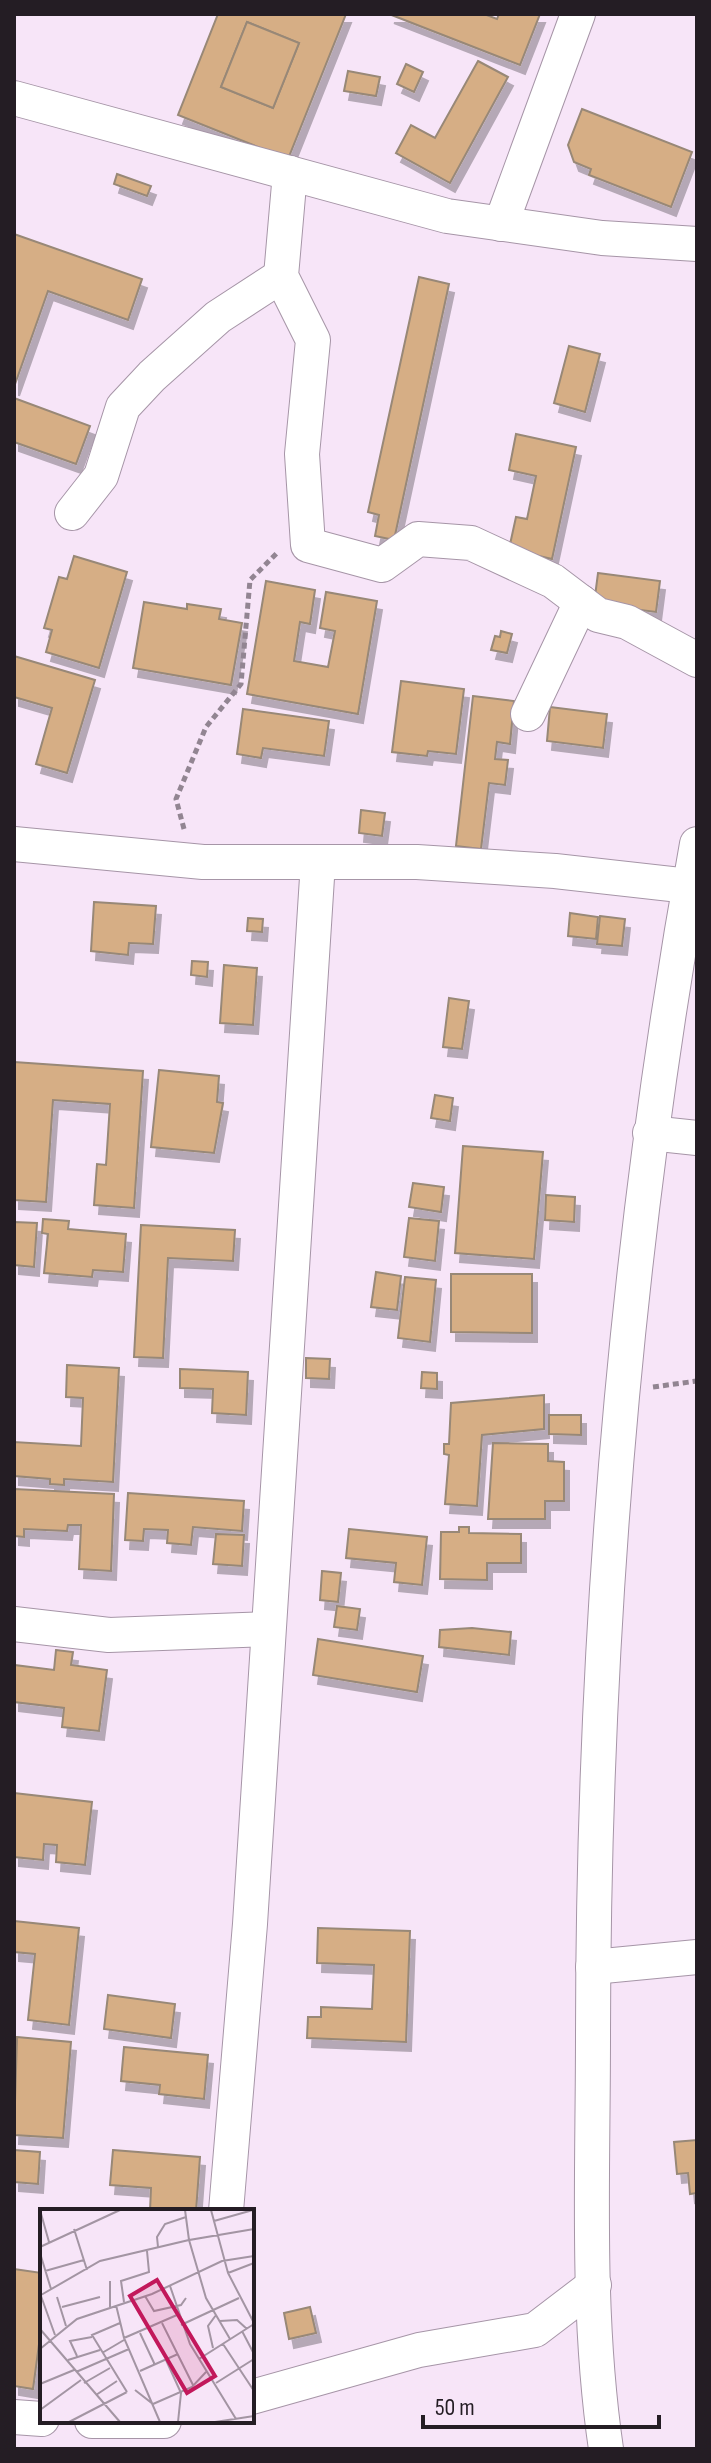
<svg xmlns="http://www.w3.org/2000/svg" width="711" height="2463" viewBox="0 0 711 2463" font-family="'Sofia Sans Condensed',sans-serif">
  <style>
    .building { fill: #d6ae85; stroke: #988877; stroke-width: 2; fill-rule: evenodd; filter: url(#shadow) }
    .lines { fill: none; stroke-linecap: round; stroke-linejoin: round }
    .minor-casing { stroke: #a695a7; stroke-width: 36 }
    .path { stroke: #928592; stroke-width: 5; stroke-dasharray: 6 4; stroke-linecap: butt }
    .minor { stroke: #fff; stroke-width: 34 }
    .inset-road { fill: none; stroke: #a395a3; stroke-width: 2 }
    .view { fill: #c2185b; fill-opacity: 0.15; stroke: #c2185b; stroke-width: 4 }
    .inset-edge { fill: none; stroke: #241d24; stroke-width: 4 }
  </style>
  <defs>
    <filter id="shadow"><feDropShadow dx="5" dy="9" stdDeviation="0" flood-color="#0004"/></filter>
  </defs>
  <rect width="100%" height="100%" fill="#f7e5f8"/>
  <g class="building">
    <path d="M218 14H346L288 159 178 115ZM247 22 299 43 273 108 221 87Z"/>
    <path d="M389 14H484L497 19 499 14H540L520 65Z"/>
    <path d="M247 22 299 43 273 108 221 87Z"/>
    <path d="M478 61 508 77 450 183 396 153 411 125 435 138Z"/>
    <path d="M406 64 423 72 414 92 397 84Z"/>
    <path d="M348 71 380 77 376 96 344 91Z"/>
    <path d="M582 109 692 152 671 207 589 175 591 169 574 162 568 145Z"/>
    <path d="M117 174 151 186 147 196 114 184Z"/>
    <path d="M14 234 142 279 128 320 48 291 14 387Z"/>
    <path d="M419 277 449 284 394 540 375 536 379 515 368 512Z"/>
    <path d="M569 346 600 354 585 412 554 403Z"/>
    <path d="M14 398 90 426 76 464 14 442Z"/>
    <path d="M516 434 576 447 552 559 509 549 516 517 527 519 536 476 509 470Z"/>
    <path d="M74 556 127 572 99 668 46 652 52 630 44 628 59 577 67 579Z"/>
    <path d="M598 573 660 581 656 612 594 604Z"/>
    <path d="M266 581 315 590 310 624 300 622 294 661 328 667 335 631 320 628 326 592 377 601 358 714 247 694Z"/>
    <path d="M144 602 187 609V604L221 609 219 619 242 623 231 685 133 668Z"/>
    <path d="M501 631 512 634 507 653 491 650 495 636 500 637Z"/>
    <path d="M14 656 95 680 67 773 36 764 52 708 14 697Z"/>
    <path d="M401 681 464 689 456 754 428 751 427 756 392 752Z"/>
    <path d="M473 696 514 701 510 744 497 742 495 759 508 760 505 785 489 783 481 849 456 846Z"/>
    <path d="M550 707 607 714 603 748 547 741Z"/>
    <path d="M243 709 329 721 324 756 263 748 261 758 237 754Z"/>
    <path d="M361 810 385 813 382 836 359 833Z"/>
    <path d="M94 902 156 906 153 944 129 943 128 955 91 951Z"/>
    <path d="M570 913 598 917 596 939 568 936Z"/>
    <path d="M600 916 625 919 622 946 597 944Z"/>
    <path d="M248 918 263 919 262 932 247 931Z"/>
    <path d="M192 961 208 962 207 977 191 975Z"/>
    <path d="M224 965 257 968 253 1025 220 1023Z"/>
    <path d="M449 998 469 1001 462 1049 443 1047Z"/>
    <path d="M14 1062 143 1071 134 1208 94 1205 97 1164 106 1165 110 1104 53 1100 46 1202 14 1200Z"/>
    <path d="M159 1070 219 1076 217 1102 223 1103 214 1153 151 1147Z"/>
    <path d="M435 1095 453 1098 450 1121 431 1118Z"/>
    <path d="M463 1146 543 1152 534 1259 455 1253Z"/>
    <path d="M413 1183 444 1187 441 1212 409 1207Z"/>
    <path d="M546 1195 575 1197 574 1222 545 1220Z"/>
    <path d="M409 1218 439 1221 435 1261 404 1257Z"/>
    <path d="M43 1219 69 1221 68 1229 126 1234 123 1272 93 1270 92 1277 44 1273 48 1234 42 1233Z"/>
    <path d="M14 1222 37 1223 34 1267 14 1265Z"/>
    <path d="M141 1225 235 1230 233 1261 168 1258 163 1358 134 1357Z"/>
    <path d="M376 1272 401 1276 397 1310 371 1307Z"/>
    <path d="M451 1274H532V1333L451 1332Z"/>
    <path d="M405 1277 436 1280 430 1342 398 1338Z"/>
    <path d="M306 1358 330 1359 329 1379 306 1378Z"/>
    <path d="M67 1365 119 1368 113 1482 64 1479V1485L50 1484V1479L14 1476V1442L81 1446 83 1398 66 1397Z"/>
    <path d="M180 1369 248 1372 246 1415 212 1413 213 1389 180 1388Z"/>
    <path d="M422 1372 437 1373V1389L421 1388Z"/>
    <path d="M544 1395V1429L482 1435 477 1506 445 1504 449 1455 444 1454V1444H449L451 1403Z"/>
    <path d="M549 1415H581V1435L549 1434Z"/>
    <path d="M493 1443 548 1444V1461L564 1462V1501H545V1519H488Z"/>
    <path d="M14 1489 114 1494 111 1571 79 1569 81 1525H68L67 1531 24 1529V1537L14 1536Z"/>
    <path d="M128 1493 244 1501 242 1531 193 1527 191 1545 167 1543 168 1530 144 1529 143 1541 125 1540Z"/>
    <path d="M459 1527H469V1533L521 1534V1563H487V1580L440 1579 441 1532H459Z"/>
    <path d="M349 1529 427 1537 422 1585 394 1582 396 1563 346 1558Z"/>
    <path d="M216 1534 244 1535 242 1566 213 1564Z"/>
    <path d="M322 1571 341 1573 338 1602 320 1600Z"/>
    <path d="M337 1606 360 1609 357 1630 334 1627Z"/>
    <path d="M472 1628 511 1632 509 1655 439 1647 440 1630Z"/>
    <path d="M318 1639 423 1656 417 1692 313 1675Z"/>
    <path d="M56 1650 73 1652 71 1665 107 1670 99 1731 62 1727 64 1708 14 1702V1665L54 1670Z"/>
    <path d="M14 1793 92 1802 85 1865 56 1862 57 1845 44 1844 43 1860 14 1857Z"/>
    <path d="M14 1921 79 1928 69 2025 28 2020 35 1954 14 1952Z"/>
    <path d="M318 1928 410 1931 406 2042 307 2038 308 2017H321V2007L372 2009 374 1965 317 1963Z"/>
    <path d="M108 1995 175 2004 171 2038 104 2029Z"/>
    <path d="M17 2037 71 2042 63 2138 14 2135Z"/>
    <path d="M124 2047 208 2055 204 2099 159 2094 160 2085 121 2081Z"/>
    <path d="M697 2140V2193L690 2194 688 2173 677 2174 674 2142Z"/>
    <path d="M14 2150 40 2152 38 2184 14 2182Z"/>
    <path d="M113 2150 200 2157 196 2211H150L151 2188 110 2185Z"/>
    <path d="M14 2269 42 2273V2322L33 2389 14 2386Z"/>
    <path d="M310 2307 316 2333 289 2339 284 2313Z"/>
  </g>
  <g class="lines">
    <defs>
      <g id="minor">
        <path d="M14 98 447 216 602 238 697 244"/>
        <path d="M290 173 281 276 313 340 302 454 308 545 382 565 418 539 471 543 553 581 598 615 627 622 697 660"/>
        <path d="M501 224 578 14"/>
        <path d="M72 513 101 476 123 407 152 376 218 317 281 276"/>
        <path d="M528 714 581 602"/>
        <path d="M14 844 203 862H417L555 871 689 886"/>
        <path d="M650 1133 697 1138"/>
        <path d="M14 1624 109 1635 267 1629"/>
        <path d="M593 1967 697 1957"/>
        <path d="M226 2211 250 1924 318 862"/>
        <path d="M252 2397 419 2350 535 2330 594 2285"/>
        <path d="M14 2417 42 2419"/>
        <path d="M92 2421H164"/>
        <path d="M606 2449C586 2313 593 2174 593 2037 593 1638 626 1237 697 844"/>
      </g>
    </defs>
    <use href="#minor" class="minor-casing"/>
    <g class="path">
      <path d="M184 829 176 799 206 727 241 684 250 580 279 551"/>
      <path d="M653 1387 697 1381"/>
    </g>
    <use href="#minor" class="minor"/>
  </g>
  <g transform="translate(40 2209)">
    <rect width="214" height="214" fill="#f7e5f8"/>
    <path class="inset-road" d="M0 1 9 33M145 1 149 31 214 20M171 1 188 64 214 114M174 12 213 1M34 20 47 61M0 38 80 1M118 38 117 28 125 15 146 8M0 44 11 80M5 62 44 51M188 64 214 54M130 77 150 135 196 210M1 86 60 52 149 31 166 89 190 130M1 87 15 126M105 87 114 102 141 96 146 89M17 88 26 117M84 93 81 72 109 63 107 42M76 96 84 129 120 213M22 98 60 88M70 98V72M180 112 197 111 207 120M80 114 52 126 87 183M122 114 153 176M141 116 199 89M0 120 80 213M202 122 214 145M100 124 115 156M84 129 137 106M183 135 214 182M173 139 168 117 176 106M0 140 37 110 112 85 182 52 214 47M62 144 84 131M37 147 30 132 52 128M159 150 214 115M28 151 60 141M126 151 141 184 138 213M100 162 138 145M36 163 89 140M44 174 70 159M176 174 214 150M0 175 34 161M95 181 113 195 152 178 166 163M56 186 77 172M0 201 41 171M29 213 87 183M175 213 214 207"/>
    <path class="view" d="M117 71 175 167 147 184 90 87Z"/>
    <rect width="214" height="214" class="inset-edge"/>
  </g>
  <rect width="711" height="2463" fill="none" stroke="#241d24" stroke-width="32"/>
  <path d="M423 2415v12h236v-12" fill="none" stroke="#241d24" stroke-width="4"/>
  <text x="435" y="2415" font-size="24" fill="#241d24" stroke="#f7e5f8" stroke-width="6" paint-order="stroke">50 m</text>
</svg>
